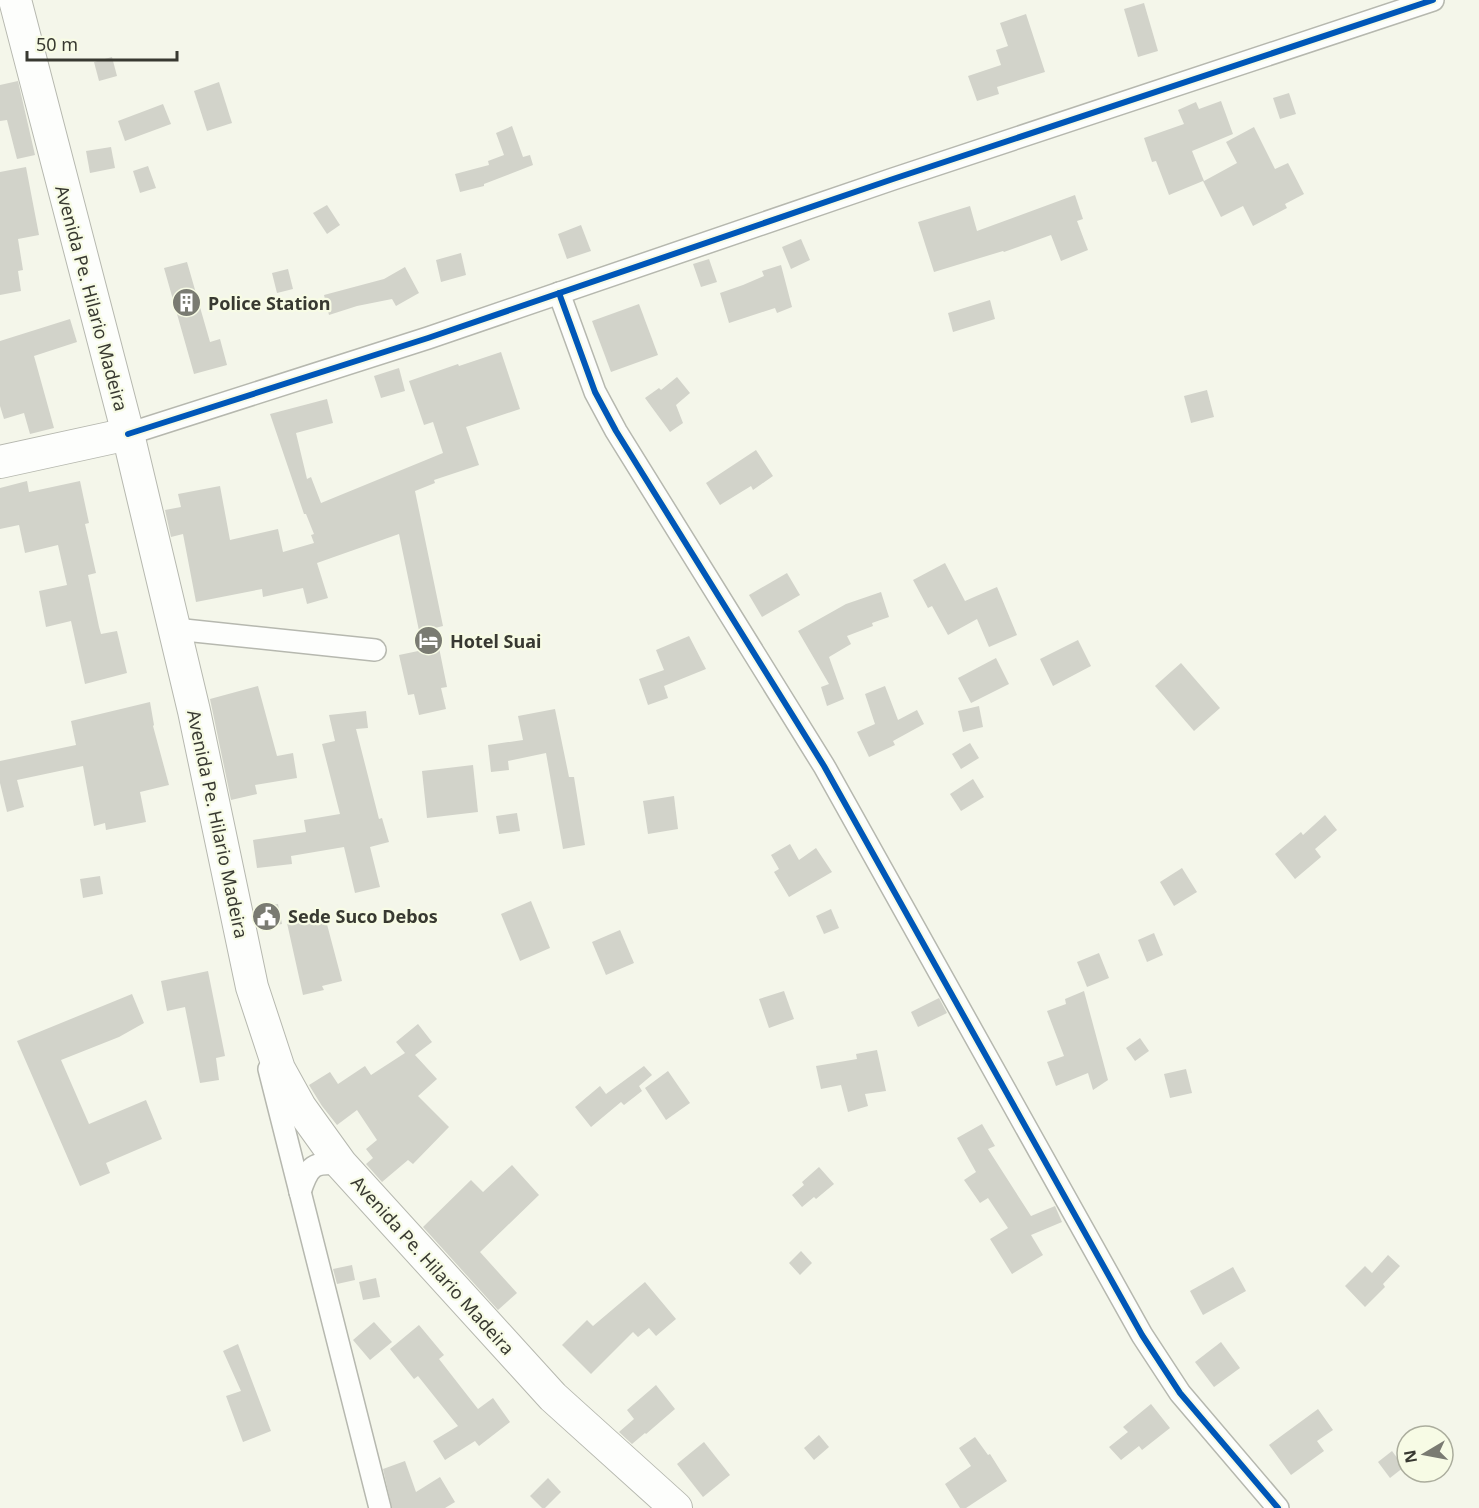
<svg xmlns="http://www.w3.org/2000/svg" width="1479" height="1508" viewBox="0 0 1479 1508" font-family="'Noto Sans',sans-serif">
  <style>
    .building { fill: #d2d3ca }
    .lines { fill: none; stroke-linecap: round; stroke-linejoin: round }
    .street-casing { stroke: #b6b8af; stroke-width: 24 }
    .primary-casing { stroke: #b6b8af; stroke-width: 34 }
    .street { stroke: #fdfefc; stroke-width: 21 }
    .primary { stroke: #fdfefc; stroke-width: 32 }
    .cycleway-casing { stroke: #f7fbe5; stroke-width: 10 }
    .cycleway { stroke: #0057b8; stroke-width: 6 }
    .labels { text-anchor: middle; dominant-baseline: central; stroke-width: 4.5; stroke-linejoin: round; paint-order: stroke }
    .street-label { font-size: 18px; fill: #383931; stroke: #f7fbe5 }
    .poi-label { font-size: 18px; font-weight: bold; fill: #383931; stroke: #f7fbe5; text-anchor: start }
  </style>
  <rect width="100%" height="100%" fill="#f4f6ea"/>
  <g class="building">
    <path d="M1144 3 1158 51 1138 57 1124 9Z"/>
    <path d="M1026 14 1045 72 997 87 999 94 977 101 968 76 1001 65 996 50 1008 46 1000 23Z"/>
    <path d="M112 57 117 76 99 81 94 62Z"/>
    <path d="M18 81 35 155 17 159 7 120 0 121V85Z"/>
    <path d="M219 82 232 123 207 131 194 91Z"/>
    <path d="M1289 93 1296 114 1280 119 1273 98Z"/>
    <path d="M1221 101 1233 134 1192 151 1204 181 1237 163 1226 142 1254 127 1275 169 1288 163 1304 194 1285 204 1287 208 1253 226 1243 206 1221 217 1203 181 1169 195 1156 161 1152 162 1144 138 1184 124 1178 110 1196 102 1199 109Z"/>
    <path d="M163 104 171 124 125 141 118 121Z"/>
    <path d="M512 126 523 157 530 155 533 165 484 184V186L460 192 455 174 489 165 488 161 504 155 496 133Z"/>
    <path d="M111 147 115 168 90 173 86 151Z"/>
    <path d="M148 166 156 188 140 193 133 171Z"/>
    <path d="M26 167 39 235 18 239 23 270 18 271 21 291 0 295V172Z"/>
    <path d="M1075 195 1083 219 1077 221 1088 250 1061 261 1051 235 1004 252 1003 251 934 272 918 222 970 206 977 231Z"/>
    <path d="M327 205 340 225 327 234 313 213Z"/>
    <path d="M581 225 591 251 567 259 558 234Z"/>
    <path d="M801 239 810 260 791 269 782 247Z"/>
    <path d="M461 253 466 275 441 282 436 260Z"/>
    <path d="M709 259 717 282 701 287 693 264Z"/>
    <path d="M187 262 210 342 220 339 227 365 194 374 164 268Z"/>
    <path d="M781 265 792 307 777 313 775 308 729 323 720 293 743 285 764 276 762 271Z"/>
    <path d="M405 267 419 293 396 306 392 299 357 306 329 315 324 295 384 279Z"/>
    <path d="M288 269 293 289 277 293 272 273Z"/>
    <path d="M990 300 995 319 953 332 948 313Z"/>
    <path d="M639 304 658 355 611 372 592 321Z"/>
    <path d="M70 319 77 342 34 356 54 428 30 434 24 413 4 419 0 406V341Z"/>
    <path d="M501 352 520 409 466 427 479 465 434 480 435 483 415 491 443 626 435 628 447 687 441 688 446 709 419 715 414 694 408 695 399 655 423 650 399 534 317 563 328 598 307 604 303 588 263 597 262 589 196 602 183 534 171 537 165 510 181 507 178 494 220 486 230 540 278 529 283 552 314 543 311 535 314 534 306 514H304L270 414 327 399 333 423 296 433 307 479 311 477 321 503 443 453 433 422 424 425 409 381 458 364 459 366Z"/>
    <path d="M399 368 405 391 381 398 374 376Z"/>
    <path d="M677 377 690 393 676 405 683 423 670 432 645 398 659 388 661 390Z"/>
    <path d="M1207 390 1214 417 1191 423 1184 396Z"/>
    <path d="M756 450 773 476 753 490 751 486 720 505 706 483Z"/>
    <path d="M27 481 29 492 80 481 89 523 85 524 96 573 88 575 99 627 101 634 117 631 127 673 85 684 71 621 46 627 39 591 67 585 58 545 25 553 19 525 0 529V488Z"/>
    <path d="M945 563 965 601 997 587 1017 635 989 647 977 619 948 635 932 606 928 608 913 580Z"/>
    <path d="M787 573 800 595 762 617 749 595Z"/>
    <path d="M881 592 889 617 872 623 873 626 847 636 851 644 829 657 844 699 827 706 821 687 829 684 798 631 846 604Z"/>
    <path d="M689 636 706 669 664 686 668 698 648 705 639 679 664 670 656 650Z"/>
    <path d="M1078 640 1091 666 1053 686 1040 659Z"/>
    <path d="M996 658 1009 684 971 703 958 678Z"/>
    <path d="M1181 663 1220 708 1194 731 1155 686Z"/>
    <path d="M258 686 277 756 293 753 297 778 255 785 257 794 231 800 210 699Z"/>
    <path d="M885 686 898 720 917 710 924 724 893 741 895 745 869 757 857 732 875 724 865 694Z"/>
    <path d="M150 702 154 725 153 726 169 785 140 792 146 822 106 830 105 823 94 826 83 766 17 780 24 807 7 812 0 783V761L76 745 71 721Z"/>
    <path d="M979 706 983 727 963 732 958 711Z"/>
    <path d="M555 709 569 777H574L585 845 563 849 546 753 508 761 509 770 491 772 488 745 523 740 518 716Z"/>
    <path d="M366 711 368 728 356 729 379 819 382 818 389 842 370 847 380 887 355 893 344 847 291 856 292 864 257 868 253 840 306 832 304 820 340 814 322 744 335 741 329 715Z"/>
    <path d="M970 743 979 758 961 769 952 754Z"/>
    <path d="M473 765 478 812 427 818 422 771Z"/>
    <path d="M973 779 984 797 961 811 950 794Z"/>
    <path d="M674 796 678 829 648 834 643 801Z"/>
    <path d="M517 813 520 831 499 834 496 816Z"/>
    <path d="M1325 815 1337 830 1315 849 1321 857 1295 879 1275 854 1301 832 1303 835Z"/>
    <path d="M790 844 799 860 816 848 832 872 789 897 774 872 779 869 771 855Z"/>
    <path d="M1182 868 1197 892 1174 906 1160 882Z"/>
    <path d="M100 876 103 894 83 898 80 879Z"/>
    <path d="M531 901 550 948 520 961 501 914Z"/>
    <path d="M278 904 282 924 258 928 254 908Z"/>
    <path d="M831 909 839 928 824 934 816 916Z"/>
    <path d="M324 913 342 981 322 986 324 990 303 995 287 923Z"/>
    <path d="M620 930 634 963 606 975 592 942Z"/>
    <path d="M1154 933 1163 955 1147 962 1138 940Z"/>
    <path d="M1099 953 1109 978 1087 987 1077 962Z"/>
    <path d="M208 971 225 1056 216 1058 219 1080 200 1083 185 1007 167 1011 161 981Z"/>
    <path d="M784 991 794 1019 769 1028 759 999Z"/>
    <path d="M1084 991 1108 1080 1093 1090 1088 1073 1056 1086 1047 1062 1064 1056 1047 1011 1066 1004 1065 999Z"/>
    <path d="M132 994 144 1023 119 1037 61 1060 89 1124 146 1100 162 1139 106 1163 110 1173 80 1186 17 1041Z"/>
    <path d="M939 998 947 1013 918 1027 911 1012Z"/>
    <path d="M418 1024 432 1042 415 1055 437 1079 418 1096 449 1127 413 1164 408 1160 382 1182 366 1164 373 1158 366 1149 377 1140 357 1110 337 1125 322 1106 309 1085 330 1072 338 1084 365 1066 371 1075 405 1053 396 1042Z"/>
    <path d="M1140 1038 1149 1051 1135 1061 1126 1048Z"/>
    <path d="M877 1050 886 1091 865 1094 868 1106 848 1112 841 1085 821 1089 816 1066 857 1059 856 1054Z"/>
    <path d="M644 1066 652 1075 639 1086 642 1091 624 1105 621 1102 591 1127 575 1107 600 1086 606 1094Z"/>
    <path d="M1186 1069 1192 1093 1170 1098 1164 1074Z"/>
    <path d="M668 1071 690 1103 666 1120 645 1088Z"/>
    <path d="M982 1124 995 1146 988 1149 1031 1216 1055 1206 1062 1222 1031 1235 1043 1255 1012 1274 990 1239 1008 1228 988 1198 980 1203 964 1180 976 1172 957 1138Z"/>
    <path d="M512 1165 539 1195 480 1252 517 1293 498 1310 423 1227 471 1180 483 1192Z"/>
    <path d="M819 1167 834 1184 816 1199 814 1197 802 1207 792 1195 804 1185 802 1182Z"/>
    <path d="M801 1251 812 1263 800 1275 789 1263Z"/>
    <path d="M1388 1255 1400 1266 1383 1284 1385 1287 1365 1307 1345 1286 1365 1266 1372 1273Z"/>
    <path d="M352 1265 355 1280 337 1284 333 1269Z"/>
    <path d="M1233 1267 1246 1291 1203 1315 1190 1291Z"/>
    <path d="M376 1278 380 1297 363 1300 359 1282Z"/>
    <path d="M645 1282 676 1319 656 1336 649 1328 638 1337 633 1332 591 1374 562 1345 587 1320 593 1326Z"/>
    <path d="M374 1322 392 1342 370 1360 353 1340Z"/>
    <path d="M419 1325 444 1355 439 1359 478 1409 493 1398 510 1422 479 1446 475 1441 445 1460 433 1441 458 1426 418 1376 414 1379 390 1349Z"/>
    <path d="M1221 1342 1240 1368 1214 1387 1195 1362Z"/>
    <path d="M238 1344 271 1431 243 1442 226 1396 241 1391 223 1351Z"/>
    <path d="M656 1385 675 1409 646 1434 645 1433 632 1444 619 1432 634 1419 627 1410Z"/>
    <path d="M1151 1404 1170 1428 1142 1450 1139 1446 1121 1460 1109 1447 1128 1432 1123 1427Z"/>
    <path d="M1318 1409 1333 1430 1317 1441 1324 1451 1291 1475 1269 1445Z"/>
    <path d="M819 1435 829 1447 814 1460 804 1448Z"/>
    <path d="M975 1437 988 1455 990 1454 1007 1481 966 1508H960L945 1484 971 1466 959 1448Z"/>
    <path d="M704 1442 730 1475 703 1497 677 1464Z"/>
    <path d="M1392 1451 1404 1467 1390 1478 1378 1462Z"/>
    <path d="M405 1461 416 1492 440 1477 455 1502 445 1508H392L383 1469Z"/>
    <path d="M548 1478 561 1492 545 1508H542L530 1496Z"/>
  </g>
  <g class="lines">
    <defs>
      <g id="street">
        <path d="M559 293 595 392 616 431 824 766 1142 1335 1180 1393 1278 1508"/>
        <path d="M128 434 428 338 893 179 1433 0"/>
        <path d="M175 629 375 650"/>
        <path d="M269 1069 380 1508"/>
        <path d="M300 1192C309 1165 313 1162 341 1164"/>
      </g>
      <g id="primary">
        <path d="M15 0 128 434 194 711 252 987 279 1069 300 1107 341 1164 553 1397 676 1508"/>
        <path d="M0 462 128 434"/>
      </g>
    </defs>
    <use href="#street" class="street-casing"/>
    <use href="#primary" class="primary-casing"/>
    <use href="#street" class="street"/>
    <use href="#primary" class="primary"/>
    <defs>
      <g id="cycleway">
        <path d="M559 293 595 392 616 431 824 766 1142 1335 1180 1393 1278 1508"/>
        <path d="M128 434 428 338 893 179 1433 0"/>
      </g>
    </defs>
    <use href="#cycleway" class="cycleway-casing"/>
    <use href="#cycleway" class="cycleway"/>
  </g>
  <defs>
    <symbol id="building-disc" viewBox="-11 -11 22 22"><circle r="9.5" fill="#7a7b72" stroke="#f7fbe5"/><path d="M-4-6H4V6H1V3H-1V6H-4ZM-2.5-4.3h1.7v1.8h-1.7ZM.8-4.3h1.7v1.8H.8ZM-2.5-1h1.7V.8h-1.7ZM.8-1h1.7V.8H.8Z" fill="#fff"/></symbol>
    <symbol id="hotel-disc" viewBox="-11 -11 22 22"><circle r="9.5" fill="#7a7b72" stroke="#f7fbe5"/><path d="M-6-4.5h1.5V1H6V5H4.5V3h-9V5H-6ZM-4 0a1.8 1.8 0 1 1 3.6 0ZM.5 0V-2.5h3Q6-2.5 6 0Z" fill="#fff"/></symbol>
    <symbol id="civic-disc" viewBox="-11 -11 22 22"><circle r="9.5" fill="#7a7b72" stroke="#f7fbe5"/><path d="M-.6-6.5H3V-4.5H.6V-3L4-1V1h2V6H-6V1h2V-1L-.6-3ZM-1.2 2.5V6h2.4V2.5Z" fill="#fff"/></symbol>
  </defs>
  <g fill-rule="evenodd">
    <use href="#building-disc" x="170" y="286" width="33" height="33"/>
    <use href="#hotel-disc" x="412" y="624" width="33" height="33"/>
    <use href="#civic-disc" x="250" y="900" width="33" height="33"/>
  </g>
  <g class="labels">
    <g class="street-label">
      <text transform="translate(92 298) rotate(75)">Avenida Pe. Hilario Madeira</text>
      <text transform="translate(218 824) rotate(78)">Avenida Pe. Hilario Madeira</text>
      <text transform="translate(433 1265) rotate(48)">Avenida Pe. Hilario Madeira</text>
    </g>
    <g class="poi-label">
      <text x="208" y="303">Police Station</text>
      <text x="450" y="641">Hotel Suai</text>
      <text x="288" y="916">Sede Suco Debos</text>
    </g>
  </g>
  <g transform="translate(1425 1454) rotate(260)"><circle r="28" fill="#f7fbe5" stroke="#abad9d" stroke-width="1.5"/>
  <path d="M0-4.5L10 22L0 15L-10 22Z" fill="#7a7b72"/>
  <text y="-9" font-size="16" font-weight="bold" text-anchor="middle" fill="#383931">N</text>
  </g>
  <path d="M27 51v9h150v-9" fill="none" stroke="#383931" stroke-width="3"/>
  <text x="36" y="51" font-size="18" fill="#383931" stroke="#f7fbe5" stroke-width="4.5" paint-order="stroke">50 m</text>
</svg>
